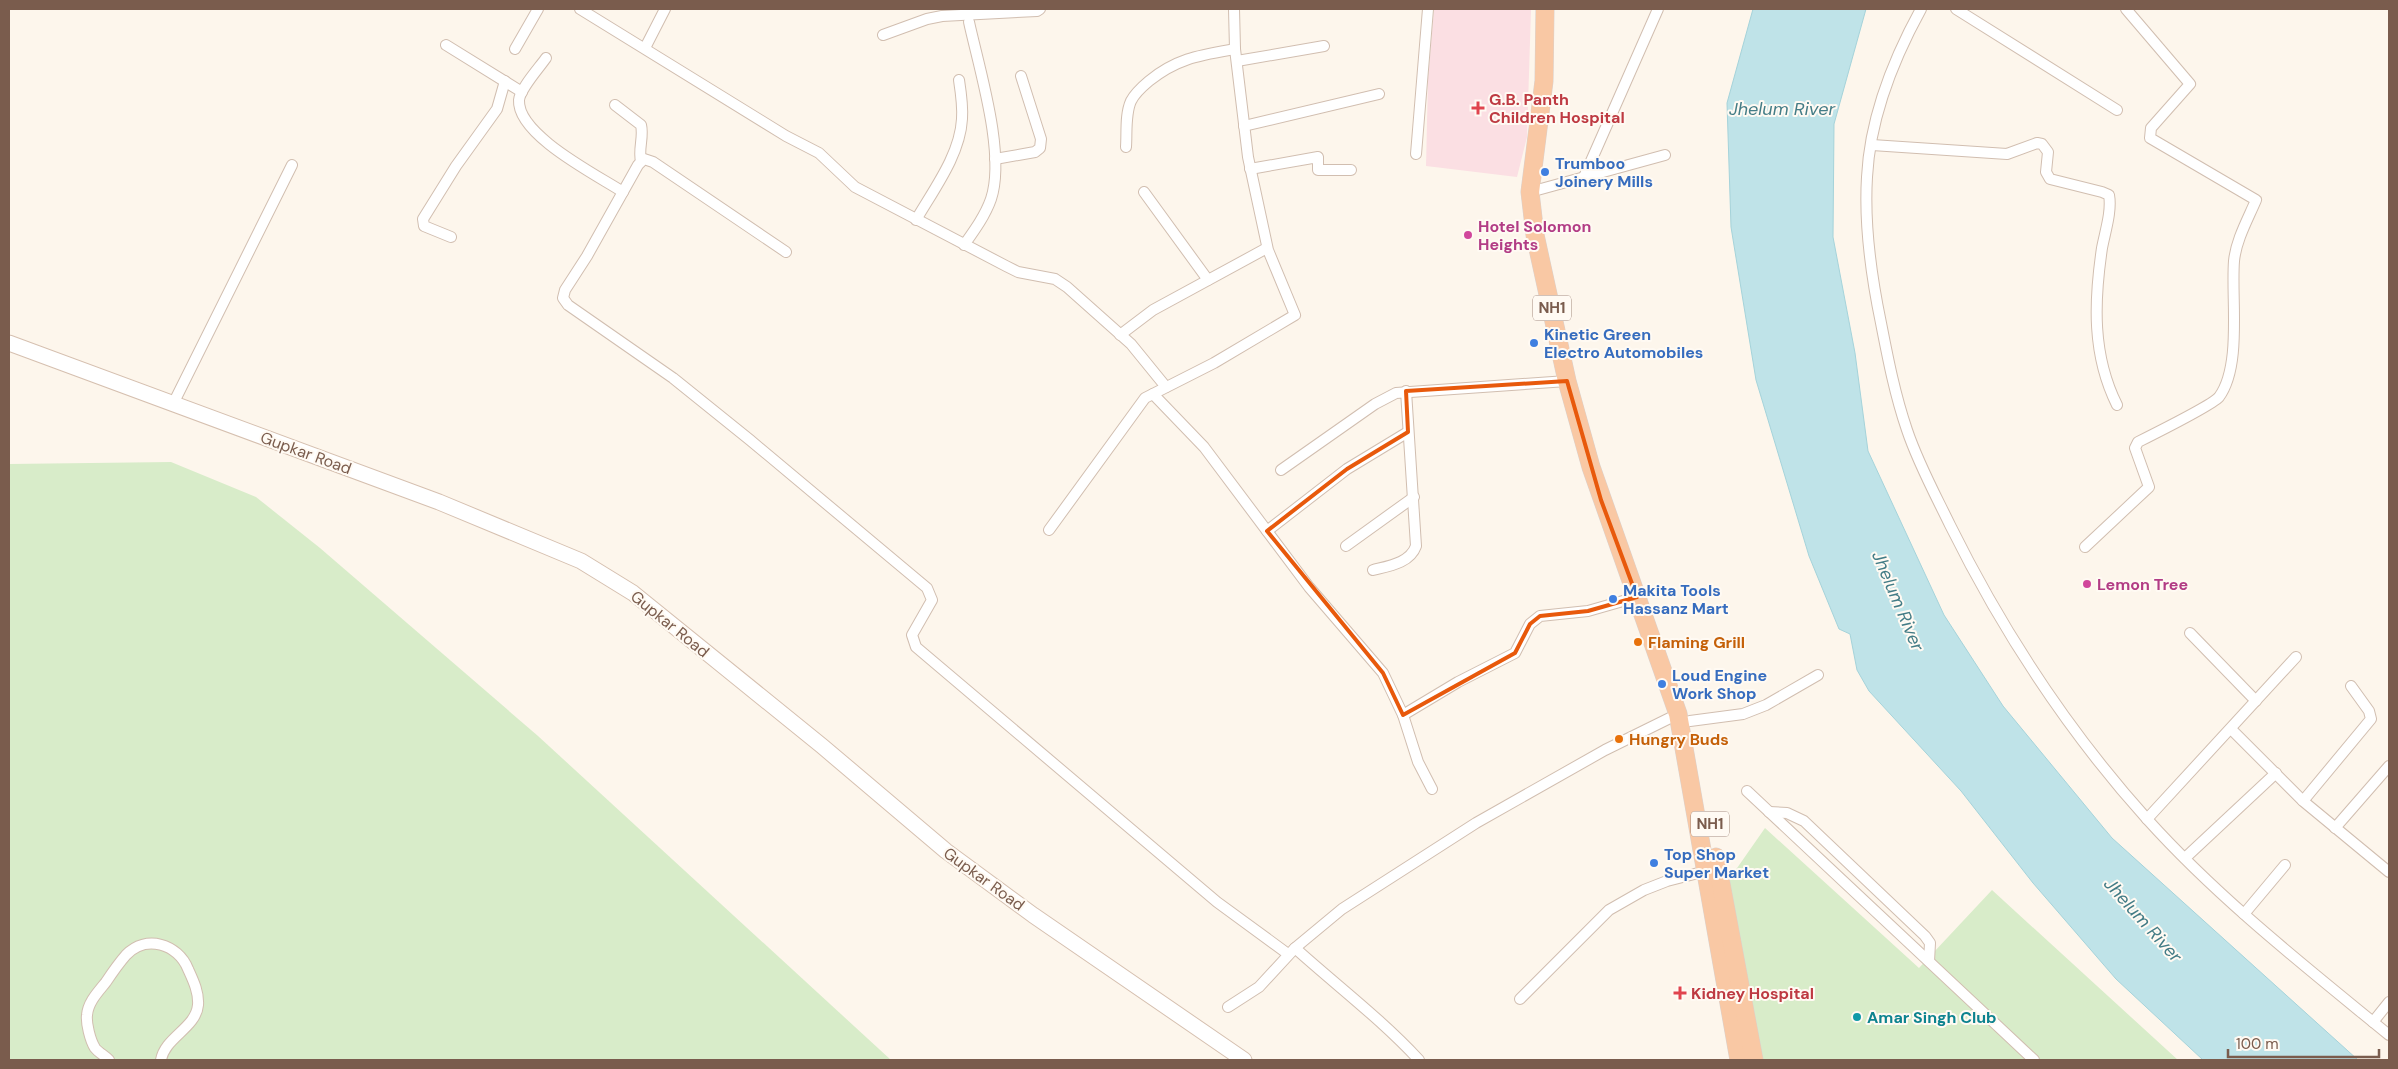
<svg xmlns="http://www.w3.org/2000/svg" width="2398" height="1069" viewBox="0 0 2398 1069" font-family="'DM Sans',sans-serif">
  <style>
    .medical { fill: #fbdfe3 }
    .green { fill: #d8ecc9 }
    .water { fill: #bfe3e8; stroke: #a5d3da }
    .lines { fill: none; stroke-linecap: round; stroke-linejoin: round }
    .minor-casing { stroke: #d1beb0; stroke-width: 12 }
    .secondary-casing { stroke: #d6c0b0; stroke-width: 17 }
    .trunk-casing { stroke: #dad1cd; stroke-width: 19 }
    .minor { stroke: #fff; stroke-width: 10 }
    .secondary { stroke: #fff; stroke-width: 15 }
    .trunk { stroke: #f9c8a4; stroke-width: 18 }
    .marked { fill: none; stroke: #e8590c; stroke-width: 4; stroke-linejoin: round }
    .health-dot { fill: #e0444e; stroke: #fffaf3; stroke-width: 2 }
    .shop-dot { fill: #3f7fe0; stroke: #fffaf3; stroke-width: 2 }
    .hotel-dot { fill: #d1479c; stroke: #fffaf3; stroke-width: 2 }
    .food-dot { fill: #e8710a; stroke: #fffaf3; stroke-width: 2 }
    .culture-dot { fill: #0f9aa8; stroke: #fffaf3; stroke-width: 2 }
    .labels { text-anchor: middle; dominant-baseline: central; stroke-width: 4; stroke-linejoin: round; paint-order: stroke }
    .shield { fill: #fffaf3; stroke: #a28b7f; stroke-width: 1 }
    .shield-label { font-size: 15px; font-weight: bold; fill: #7a5c4d }
    .health-label { font-size: 16px; font-weight: bold; fill: #be3a42; stroke: #fffaf3; text-anchor: start }
    .shop-label { font-size: 16px; font-weight: bold; fill: #366cbe; stroke: #fffaf3; text-anchor: start }
    .hotel-label { font-size: 16px; font-weight: bold; fill: #b23c85; stroke: #fffaf3; text-anchor: start }
    .street-label { font-size: 16px; fill: #7a5c4d; stroke: #fffaf3 }
    .food-label { font-size: 16px; font-weight: bold; fill: #c56008; stroke: #fffaf3; text-anchor: start }
    .culture-label { font-size: 16px; font-weight: bold; fill: #0d838f; stroke: #fffaf3; text-anchor: start }
    .water-label { font-size: 18px; font-style: italic; fill: #437c86; stroke: #fffaf3 }
  </style>
  <rect width="100%" height="100%" fill="#fdf6ec"/>
  <path class="medical" d="M1434 9H1531L1527 137 1517 177 1426 166 1428 79Z"/>
  <g class="green">
    <path d="M171 462 256 497 320 548 538 736 891 1060H9V464Z"/>
    <path d="M1765 828 1919 968 1992 890 2178 1060H1761L1728 881Z"/>
  </g>
  <path class="water" d="M1753 9H1866L1834 124 1833 237 1855 353 1868 451 1944 615 2003 706 2112 838 2358 1060H2203L2116 979 2033 883 1961 791 1869 691 1857 670 1850 634 1839 629 1809 556 1756 380 1731 227 1727 103Z"/>
  <g class="lines">
    <defs>
      <g id="minor">
        <path d="M580 9 786 136 819 153 855 187 1006 266 1018 272 1055 279 1067 287 1131 344 1166 387"/>
        <path d="M1921 9C1893 60 1870 117 1867 177 1864 226 1871 275 1881 323 1888 359 1895 395 1907 430 1918 463 1935 494 1950 525 2003 632 2067 730 2147 819 2219 899 2306 967 2389 1035"/>
        <path d="M1956 9 2117 110"/>
        <path d="M883 35 927 19 942 16 1037 11 1040 9"/>
        <path d="M446 45 522 92"/>
        <path d="M645 48 665 9"/>
        <path d="M515 49 538 9"/>
        <path d="M546 58C539 68 520 89 519 100 517 135 597 175 623 192"/>
        <path d="M1237 61 1324 46"/>
        <path d="M615 105 641 125C644 137 638 149 641 161"/>
        <path d="M1244 126 1379 94"/>
        <path d="M1872 145 2007 154 2037 143 2042 144 2048 152 2046 172 2050 179 2102 192 2109 195C2112 211 2105 232 2102 248 2094 302 2092 355 2117 405"/>
        <path d="M1126 147C1127 133 1125 114 1131 101 1135 93 1143 86 1149 81 1177 58 1201 55 1235 49"/>
        <path d="M1416 154 1428 9"/>
        <path d="M995 159 1035 152 1040 148 1041 139 1021 76"/>
        <path d="M1250 169 1318 157V170H1351"/>
        <path d="M1584 177 1658 9"/>
        <path d="M1144 192 1208 280"/>
        <path d="M1530 192 1665 155"/>
        <path d="M916 220C934 189 960 155 962 119 963 106 961 93 959 80"/>
        <path d="M451 237 424 226 423 219 456 166 497 109 505 81"/>
        <path d="M964 245C974 231 985 216 991 199 1006 154 979 68 969 22"/>
        <path d="M786 252 653 162 644 159 638 165 587 256 565 290 563 298 568 305 673 378 750 440 927 588 932 600 912 635 916 647 1217 902 1288 954"/>
        <path d="M1120 335 1153 310 1267 248"/>
        <path d="M1153 394 1204 447 1309 587 1383 673 1403 715 1418 762 1432 789"/>
        <path d="M173 404 292 165"/>
        <path d="M1281 470 1375 404 1396 393 1567 381"/>
        <path d="M1049 530 1145 398 1214 363 1295 315 1268 250 1248 157 1235 49 1234 9"/>
        <path d="M1267 531 1347 469 1408 432"/>
        <path d="M1346 546 1414 497"/>
        <path d="M2085 547 2149 487 2135 448 2138 442C2152 435 2212 405 2219 397 2242 366 2231 298 2234 261 2236 240 2248 219 2256 200L2150 138 2151 128 2190 84 2126 9"/>
        <path d="M1373 570C1389 566 1410 563 1416 546L1406 391"/>
        <path d="M2190 633 2256 701"/>
        <path d="M1403 715 1458 682 1515 653 1530 624 1540 616 1588 611 1637 597"/>
        <path d="M1690 721 1743 714 1766 705 1818 675"/>
        <path d="M2231 729 2303 801 2389 872"/>
        <path d="M1747 791 2034 1060"/>
        <path d="M2303 801 2371 719 2369 711 2351 686"/>
        <path d="M1769 812 1787 813 1804 821 1925 936 1930 943 1929 961"/>
        <path d="M2147 819 2296 657"/>
        <path d="M2335 828 2389 766"/>
        <path d="M2185 858 2276 773"/>
        <path d="M2244 914 2285 865"/>
        <path d="M1295 948C1336 985 1381 1019 1419 1060"/>
        <path d="M1520 999 1609 910 1644 890 1667 881 1706 871"/>
        <path d="M1228 1007 1259 987 1295 948 1342 909 1476 823 1605 750 1678 714"/>
        <path d="M2373 1022 2389 1002"/>
        <path d="M109 1060C105 1056 98 1052 95 1048 90 1040 86 1023 87 1015 88 1002 98 992 106 982 112 973 119 963 126 955 146 934 178 944 188 969 193 980 199 992 198 1005 196 1028 165 1037 161 1060"/>
      </g>
      <path id="secondary" d="M9 343 439 502 581 561 633 593 822 746 946 851 1033 915 1244 1060"/>
      <g id="trunk">
        <path d="M1545 9 1544 81 1530 192 1535 235 1567 381 1591 467 1678 714 1739 1060"/>
        <path d="M1716 857 1754 1060"/>
      </g>
    </defs>
    <use href="#minor" class="minor-casing"/>
    <use href="#secondary" class="secondary-casing"/>
    <use href="#trunk" class="trunk-casing"/>
    <use href="#minor" class="minor"/>
    <use href="#secondary" class="secondary"/>
    <use href="#trunk" class="trunk"/>
  </g>
  <path class="marked" d="M1567 381 1601 500 1637 597 1588 611 1540 616 1530 624 1515 653 1403 715 1383 673 1267 531 1347 469 1408 432 1406 391Z"/>
  <g class="health-dot">
    <path d="M1475.5 100.5h5v5h5v5h-5v5h-5v-5h-5v-5h5z"/>
    <path d="M1677.5 985.5h5v5h5v5h-5v5h-5v-5h-5v-5h5z"/>
  </g>
  <g class="shop-dot">
    <circle cx="1545" cy="172" r="5"/>
    <circle cx="1534" cy="343" r="5"/>
    <circle cx="1613" cy="599" r="5"/>
    <circle cx="1662" cy="684" r="5"/>
    <circle cx="1654" cy="863" r="5"/>
  </g>
  <g class="hotel-dot">
    <circle cx="1468" cy="235" r="5"/>
    <circle cx="2087" cy="584" r="5"/>
  </g>
  <g class="food-dot">
    <circle cx="1638" cy="642" r="5"/>
    <circle cx="1619" cy="739" r="5"/>
  </g>
  <circle class="culture-dot" cx="1857" cy="1017" r="5"/>
  <g class="labels">
    <g class="shield">
      <rect x="1533" y="295.5" width="38" height="25" rx="4"/>
      <rect x="1691" y="811.5" width="38" height="25" rx="4"/>
    </g>
    <g class="shield-label">
      <text x="1552" y="308">NH1</text>
      <text x="1710" y="824">NH1</text>
    </g>
    <g class="health-label">
      <text x="1489" y="99">G.B. Panth<tspan x="1489" dy="18">Children Hospital</tspan></text>
      <text x="1691" y="993">Kidney Hospital</text>
    </g>
    <g class="shop-label">
      <text x="1555" y="163">Trumboo<tspan x="1555" dy="18">Joinery Mills</tspan></text>
      <text x="1544" y="334">Kinetic Green<tspan x="1544" dy="18">Electro Automobiles</tspan></text>
      <text x="1623" y="590">Makita Tools<tspan x="1623" dy="18">Hassanz Mart</tspan></text>
      <text x="1672" y="675">Loud Engine<tspan x="1672" dy="18">Work Shop</tspan></text>
      <text x="1664" y="854">Top Shop<tspan x="1664" dy="18">Super Market</tspan></text>
    </g>
    <g class="hotel-label">
      <text x="1478" y="226">Hotel Solomon<tspan x="1478" dy="18">Heights</tspan></text>
      <text x="2097" y="584">Lemon Tree</text>
    </g>
    <g class="street-label">
      <text transform="translate(306 453) rotate(20)">Gupkar Road</text>
      <text transform="translate(670 624) rotate(39)">Gupkar Road</text>
      <text transform="translate(984 879) rotate(36)">Gupkar Road</text>
    </g>
    <g class="food-label">
      <text x="1648" y="642">Flaming Grill</text>
      <text x="1629" y="739">Hungry Buds</text>
    </g>
    <g class="culture-label">
      <text x="1867" y="1017">Amar Singh Club</text>
    </g>
    <g class="water-label">
      <text x="1782" y="109">Jhelum River</text>
      <text transform="translate(1898 601) rotate(67)">Jhelum River</text>
      <text transform="translate(2143 920) rotate(48)">Jhelum River</text>
    </g>
  </g>
  <rect width="2398" height="1069" fill="none" stroke="#7a5c4d" stroke-width="20"/>
  <path d="M2228 1049v8h151v-8" fill="none" stroke="#7a5c4d" stroke-width="2.5"/>
  <text x="2236" y="1049" font-size="15" fill="#7a5c4d" stroke="#fffaf3" stroke-width="4" paint-order="stroke">100 m</text>
</svg>
